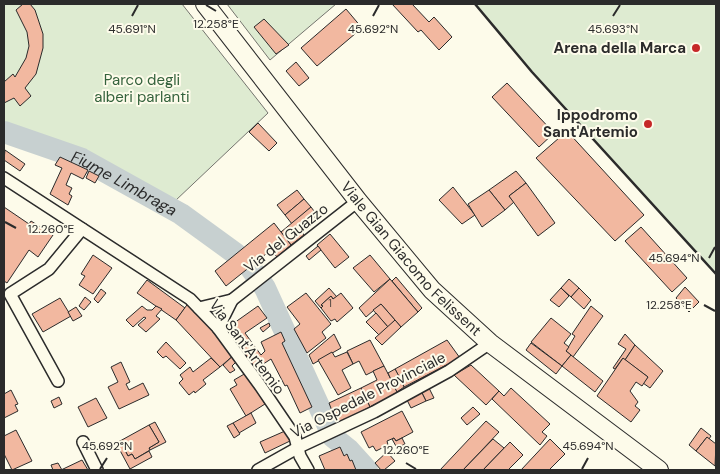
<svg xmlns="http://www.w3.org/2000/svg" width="720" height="474" viewBox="0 0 720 474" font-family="'DM Sans',sans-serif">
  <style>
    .green { fill: #deebd1; stroke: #74746e }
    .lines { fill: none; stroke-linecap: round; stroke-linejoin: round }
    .river { stroke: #c7d0d0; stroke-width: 22 }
    .building { fill: #f2b8a0; stroke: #2b2b2b }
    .minor-casing { stroke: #2b2b2b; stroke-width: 14 }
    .primary-casing { stroke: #2b2b2b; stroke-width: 20 }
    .minor { stroke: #fdfbea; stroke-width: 11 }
    .primary { stroke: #fdfbea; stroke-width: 18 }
    .wall { stroke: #2b2b2b; stroke-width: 2.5 }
    .ticks { fill: none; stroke: #2b2b2b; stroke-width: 2 }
    .poi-dot { fill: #c62828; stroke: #fdfbea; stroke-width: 2 }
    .labels { text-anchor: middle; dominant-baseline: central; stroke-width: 4; stroke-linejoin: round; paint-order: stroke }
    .number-label { font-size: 12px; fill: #5d4e48 }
    .poi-label { font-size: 15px; font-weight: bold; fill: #2b2b2b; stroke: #fdfbea; text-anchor: end }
    .park-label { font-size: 15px; fill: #34623c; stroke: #fdfbea }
    .street-label { font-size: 15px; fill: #2b2b2b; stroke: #fdfbea }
    .water-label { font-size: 16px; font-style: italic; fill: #2b2b2b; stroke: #fdfbea }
    .ticks-label { font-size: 12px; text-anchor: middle; fill: #2b2b2b; stroke: #fdfbea; stroke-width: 4; stroke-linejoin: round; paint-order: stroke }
  </style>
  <rect width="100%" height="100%" fill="#fdfbea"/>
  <g class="green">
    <path d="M4 4H182L268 113 175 201C117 168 67 149 4 128Z"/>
    <path d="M227 4H336L270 60Z"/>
    <path d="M475 4H716V274L532 72Z"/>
  </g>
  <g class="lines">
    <g class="river">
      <path id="s1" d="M4 132 82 159 181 214 236 254"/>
      <path d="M250 267 265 288 333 437 348 449 367 470"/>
    </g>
  </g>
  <g class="building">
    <path d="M23 4H30L35 10 43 34V48L36 74 25 88 31 96 20 106 14 98 4 103V82L13 74 15 77 26 58 29 46 27 32 16 10Z"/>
    <path d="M392 4H412L429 22 434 17 452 37 439 50 421 30 418 32Z"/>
    <path d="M346 9 362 28 317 66 301 48Z"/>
    <path d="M264 19 289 45 276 54 254 27Z"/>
    <path d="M296 62 309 78 299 86 286 71Z"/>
    <path d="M507 83 554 133 539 147 492 97Z"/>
    <path d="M258 123 277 143 269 151 249 132Z"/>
    <path d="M567 131 644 215 615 241 536 158Z"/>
    <path d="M5 150 25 164 20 171 4 160Z"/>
    <path d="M60 157 88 170 83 179 71 173 66 185 72 188 69 194 72 196 68 205 50 194 62 168 55 165Z"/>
    <path d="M89 171 99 176 95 183 86 178Z"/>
    <path d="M516 171 526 183 509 196 514 202 505 210 489 190Z"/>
    <path d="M526 183 555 223 538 236 509 196Z"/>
    <path d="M453 187 475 215 462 224 439 200Z"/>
    <path d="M297 190 304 199 285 215 277 205Z"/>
    <path d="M489 190 505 210 482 227 468 204Z"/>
    <path d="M304 199 311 207 292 224 285 215Z"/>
    <path d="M4 207 29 224 31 221 53 235 38 257 29 250 7 283 4 281Z"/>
    <path d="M311 207 317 215 300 229 304 235 291 245 281 232Z"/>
    <path d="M274 223 291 245 277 257 271 250 226 286 215 271Z"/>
    <path d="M641 227 687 278 672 292 625 241Z"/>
    <path d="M330 234 349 257 335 268 317 245Z"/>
    <path d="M318 246 321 250 309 260 306 256Z"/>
    <path d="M93 255 112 268 93 294 79 285 85 276 81 274Z"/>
    <path d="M370 255 390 279 374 292 353 268Z"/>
    <path d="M396 277 422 308 418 312 392 281Z"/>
    <path d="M390 279 418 312 401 327 381 304 366 317 359 308Z"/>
    <path d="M569 279 579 288 571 297 561 288Z"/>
    <path d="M147 280 185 308 176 320 137 293Z"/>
    <path d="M685 287 699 302 689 312 676 298Z"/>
    <path d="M329 288 337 297 333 299 331 296 321 305 323 306 321 308 315 301Z"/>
    <path d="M561 288 569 296 559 307 550 300Z"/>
    <path d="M579 288 591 300 584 309 571 297Z"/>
    <path d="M101 289 106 293 98 303 94 299Z"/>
    <path d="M306 293 331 324 322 332 326 338 307 353 294 329 300 324 287 307Z"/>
    <path d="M341 293 353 308 337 322 335 319 331 321 321 308 323 306 321 305 331 296 333 299Z"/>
    <path d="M85 297 91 302 84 310 79 306Z"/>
    <path d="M60 298 71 316 43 332 32 314Z"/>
    <path d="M189 302 235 354 220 367 176 320Z"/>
    <path d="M381 304 395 320 388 327 373 310Z"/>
    <path d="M142 306 147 310H152L156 306 162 309 156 316 160 319 146 332 138 325 146 318 144 317 133 327 126 320Z"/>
    <path d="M258 306 267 318 245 333 261 355 265 351 261 342 281 332 285 341 282 343 312 407 300 413 287 385 285 386 271 359 254 370 227 328Z"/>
    <path d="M591 306 603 316 573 357 566 351 575 336 572 334Z"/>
    <path d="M76 307 82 316 73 321 68 312Z"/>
    <path d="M376 313 388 327 379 335 366 322Z"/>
    <path d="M551 318 571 334 564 343 569 347 566 351 571 355 562 366 531 342Z"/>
    <path d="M395 320 401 327 382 345 375 338Z"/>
    <path d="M269 323 270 326 263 332 260 328Z"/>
    <path d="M334 334 341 348 313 364 309 355Z"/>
    <path d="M625 334 635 345 625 360 623 358 615 369 613 368 626 349 618 344Z"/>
    <path d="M370 340 384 366 366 375 359 361 353 364 347 351Z"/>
    <path d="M447 340 460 358 404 387 395 369Z"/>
    <path d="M166 342 186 363 180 369 166 356 163 358 157 352Z"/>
    <path d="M531 343 562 366 556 374 526 350Z"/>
    <path d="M635 345 663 371 650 388 643 383 648 377 625 360Z"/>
    <path d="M332 352 335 357 347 352 353 364 342 370 351 388 338 395 318 360Z"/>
    <path d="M235 354 239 359 232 366 235 370 230 373 223 365Z"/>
    <path d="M571 355 603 381 595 392 562 366Z"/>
    <path d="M211 358 220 367 203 380 206 384 195 393 194 391 189 395 179 383 183 379 180 375 190 367 193 372Z"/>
    <path d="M623 358 648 377 642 386 636 382 630 391 638 402 635 406 640 410 631 422 597 396Z"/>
    <path d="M121 362 130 382 126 384 129 390 143 383 149 395 119 409 108 387 118 382 111 367Z"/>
    <path d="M471 365 499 391 486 405 454 375Z"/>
    <path d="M384 366 398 393 370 407 361 388 377 380 373 371Z"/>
    <path d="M395 369 401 380 393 384 388 373Z"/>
    <path d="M246 373 265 404 246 416 230 389 237 385 234 380Z"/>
    <path d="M401 380 404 387 397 392 393 384Z"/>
    <path d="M361 388 370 407 337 424 329 403Z"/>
    <path d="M429 388 434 398 426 401 421 391Z"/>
    <path d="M511 388 550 424 542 432 547 436 540 445 492 399 499 391 504 396Z"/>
    <path d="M11 390 18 404 15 405 18 411 4 418V394Z"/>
    <path d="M421 391 426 401 411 408 406 398Z"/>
    <path d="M59 397 62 404 54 408 51 401Z"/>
    <path d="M96 398 107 418 88 427 78 407Z"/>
    <path d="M473 407 480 414 467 425 461 418Z"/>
    <path d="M402 411 413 432 396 441 394 438 387 441 388 445 376 451 373 446 369 448 361 432Z"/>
    <path d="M251 413 256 423 239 433 233 423Z"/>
    <path d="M486 421 499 432 463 470H440Z"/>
    <path d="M155 422 166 442 150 450 149 448 159 442 149 425Z"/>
    <path d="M233 423 240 434 234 438 227 426Z"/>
    <path d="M149 425 159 442 149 448 150 450 135 459 132 454 128 456 120 441Z"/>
    <path d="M701 428 711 436 709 439 707 437 696 451 689 445Z"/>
    <path d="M16 430 32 461 12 470 4 454V436Z"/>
    <path d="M285 431 290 441 265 453 260 442Z"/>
    <path d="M707 437 716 444 715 466 696 451Z"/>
    <path d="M394 438 396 441 402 438 405 444 397 448 392 439Z"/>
    <path d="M493 439 504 448 483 470H463Z"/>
    <path d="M550 439 565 454 549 470H521Z"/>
    <path d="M120 441 128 456 132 454 135 459 149 451 152 457 130 469 116 443Z"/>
    <path d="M510 442 523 455 508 470H483Z"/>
    <path d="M340 447 344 456 347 454 350 461 352 460 356 470H325L319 456Z"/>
    <path d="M387 452 395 461 384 470H381L375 463Z"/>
    <path d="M82 460 88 470H61Z"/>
    <path d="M58 463 62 470H53L51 465Z"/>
  </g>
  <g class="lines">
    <defs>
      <g id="minor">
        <path d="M4 178 190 299 218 328 259 384 295 437 300 456 308 470"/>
        <path d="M232 300 358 201"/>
        <path d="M199 308 232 300 218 328"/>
        <path d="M58 381 10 294 49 269 82 229"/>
        <path d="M83 442 97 470"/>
        <path d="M258 470 299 447 374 412 449 371 490 343"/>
      </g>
      <g id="primary">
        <path id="s2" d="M205 4 358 201 432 290 490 343 659 470"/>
      </g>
    </defs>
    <use href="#minor" class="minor-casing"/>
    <use href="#primary" class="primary-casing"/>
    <use href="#minor" class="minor"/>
    <use href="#primary" class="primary"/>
    <path class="wall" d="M475 4 532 72 716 274"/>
  </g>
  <path class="ticks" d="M206 5 216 11M132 16 138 5M373 16 379 5M613 16 620 5M5 222 16 228M709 258 715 247M704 305 715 311M406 463 416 469M100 469 107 458M582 469 588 458"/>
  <g class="poi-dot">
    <circle cx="696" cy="48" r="5"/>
    <circle cx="648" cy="124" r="5"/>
  </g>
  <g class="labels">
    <g class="number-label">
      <text x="330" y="303">1</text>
    </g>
    <g class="poi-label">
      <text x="686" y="48">Arena della Marca</text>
      <text x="638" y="115">Ippodromo<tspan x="638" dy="17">Sant'Artemio</tspan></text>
    </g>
    <g class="park-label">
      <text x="142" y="80">Parco degli<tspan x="142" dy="17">alberi parlanti</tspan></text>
    </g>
    <g class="street-label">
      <text transform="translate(286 238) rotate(-38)">Via del Guazzo</text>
      <text stroke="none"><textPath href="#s2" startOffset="328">Viale Gian Giacomo Felissent</textPath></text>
      <text transform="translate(247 347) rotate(53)">Via Sant'Artemio</text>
      <text transform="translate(368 395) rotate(-27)">Via Ospedale Provinciale</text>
    </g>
    <g class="water-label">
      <text stroke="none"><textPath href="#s1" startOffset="131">Fiume Limbraga</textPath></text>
    </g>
  </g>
  <g class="ticks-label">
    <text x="216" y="28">12.258°E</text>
    <text x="132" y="33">45.691°N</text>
    <text x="373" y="33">45.692°N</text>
    <text x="613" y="33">45.693°N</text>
    <text x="51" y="233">12.260°E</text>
    <text x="674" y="262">45.694°N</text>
    <text x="669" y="309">12.258°E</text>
    <text x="107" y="450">45.692°N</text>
    <text x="588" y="450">45.694°N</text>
    <text x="406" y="454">12.260°E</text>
  </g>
  <rect width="720" height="474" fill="none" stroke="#2b2b2b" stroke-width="10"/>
</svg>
